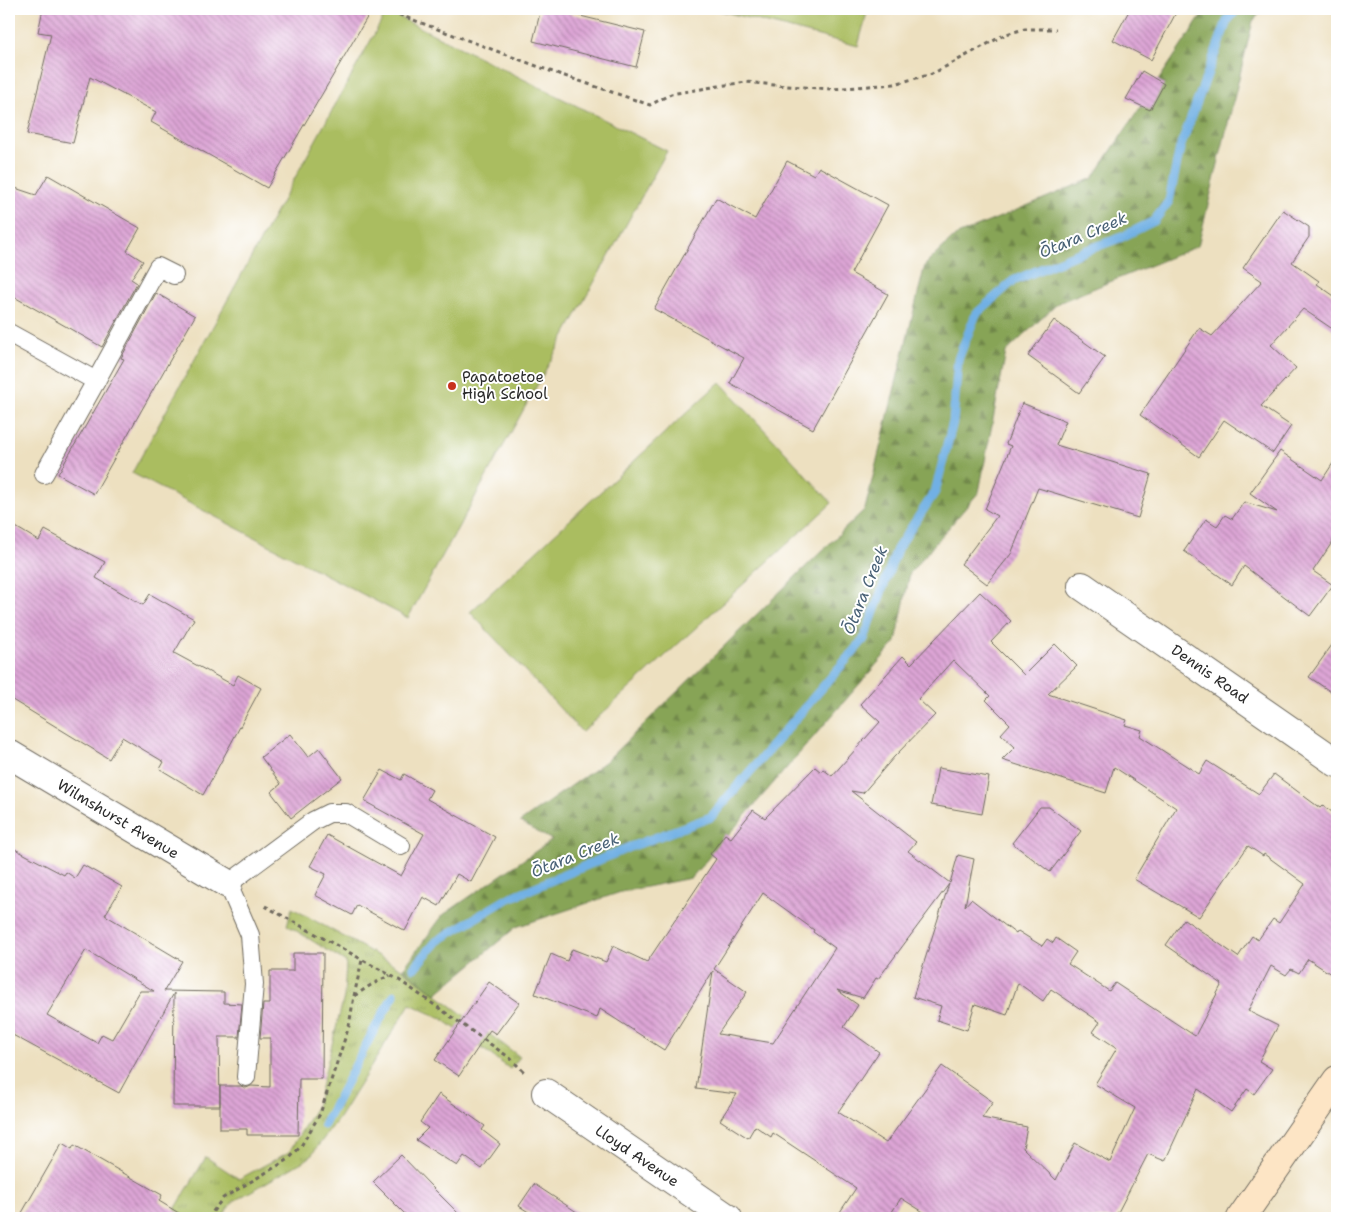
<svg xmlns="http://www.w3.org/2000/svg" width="1346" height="1227" viewBox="0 0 1346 1227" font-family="'Shantell Sans',sans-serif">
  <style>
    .grass { fill: url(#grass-tufts); stroke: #6a7446 }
    .forest { fill: url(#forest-firs); stroke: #596841 }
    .green { fill: #aabd61; stroke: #6a7446 }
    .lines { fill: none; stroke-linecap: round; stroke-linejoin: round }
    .stream { stroke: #71b0e4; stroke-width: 9 }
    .building { fill: url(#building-back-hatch); fill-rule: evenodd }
    .lane-casing { stroke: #6f6a5f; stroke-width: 20 }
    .street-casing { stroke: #6f6a5f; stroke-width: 30 }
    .secondary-casing { stroke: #6f6a5f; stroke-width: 30 }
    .path { stroke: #6f6a5f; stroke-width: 3; stroke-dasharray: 4 4; stroke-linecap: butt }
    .lane { stroke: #fff; stroke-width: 18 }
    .street { stroke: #fff; stroke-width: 28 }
    .secondary { stroke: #fde5c5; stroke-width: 28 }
    .poi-dot { fill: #c8321e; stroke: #fff; stroke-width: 2 }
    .labels { text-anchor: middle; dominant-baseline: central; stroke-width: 4; stroke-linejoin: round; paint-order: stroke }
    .poi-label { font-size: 15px; fill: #2b2b2b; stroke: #fff; text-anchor: start }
    .street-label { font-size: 15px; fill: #2b2b2b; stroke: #fff }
    .water-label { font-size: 16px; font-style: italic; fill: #476075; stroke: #fff }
  </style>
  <defs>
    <pattern id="grass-tufts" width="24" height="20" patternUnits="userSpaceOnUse" patternTransform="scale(1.25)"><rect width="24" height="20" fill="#aabd61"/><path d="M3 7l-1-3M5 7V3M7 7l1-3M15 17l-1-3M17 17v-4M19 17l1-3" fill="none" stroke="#8b9a50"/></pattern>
    <pattern id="forest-firs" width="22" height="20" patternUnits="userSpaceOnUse" patternTransform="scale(1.25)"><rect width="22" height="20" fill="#87a457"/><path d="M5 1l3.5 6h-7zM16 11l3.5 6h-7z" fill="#6f8648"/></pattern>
    <pattern id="building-back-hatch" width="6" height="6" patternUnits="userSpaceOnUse" patternTransform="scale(1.25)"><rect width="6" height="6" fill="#dda5d6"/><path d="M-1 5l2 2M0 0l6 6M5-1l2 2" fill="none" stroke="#b387ae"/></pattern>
  </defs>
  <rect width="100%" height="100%" fill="#fff"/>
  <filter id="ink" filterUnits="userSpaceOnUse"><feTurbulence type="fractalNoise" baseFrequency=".02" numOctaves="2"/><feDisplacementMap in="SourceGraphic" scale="10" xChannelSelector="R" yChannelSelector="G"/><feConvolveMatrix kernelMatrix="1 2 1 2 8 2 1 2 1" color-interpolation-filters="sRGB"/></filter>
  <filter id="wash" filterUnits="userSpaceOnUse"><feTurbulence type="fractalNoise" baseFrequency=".0096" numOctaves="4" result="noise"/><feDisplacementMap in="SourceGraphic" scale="20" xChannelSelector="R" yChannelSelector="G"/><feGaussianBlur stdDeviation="1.12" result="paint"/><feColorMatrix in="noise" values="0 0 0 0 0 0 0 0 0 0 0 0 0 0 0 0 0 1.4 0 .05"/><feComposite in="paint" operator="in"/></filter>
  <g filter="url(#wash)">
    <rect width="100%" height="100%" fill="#ede0c0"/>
    <path class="grass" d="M292 908 402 969 520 1057 510 1069 441 1018 410 1004 339 1118 309 1158 234 1201 221 1218H170L206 1157 239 1179 289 1152 316 1107 344 997 346 962 287 925Z"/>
    <path class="forest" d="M1206 9H1264L1253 21 1198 246 1058 303 1006 352 979 492 910 573 896 642 691 878 621 892 516 927 436 994 403 969 443 915 552 840 520 822 605 762 865 509 925 265 955 236 1093 178Z"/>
    <g class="green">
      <path d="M713 9H868L858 46Z"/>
      <path d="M387 11 667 151 408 618 132 473Z"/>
      <path d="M720 382 832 503 582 732 470 612Z"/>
    </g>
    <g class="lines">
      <g class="stream">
        <path d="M414 968 437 941 507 899 630 847 711 817 864 639 897 549 935 492 953 422 958 359 976 314 1013 281 1074 255 1122 237 1154 221 1169 201 1180 148 1227 21 1237 9"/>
        <path d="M324 1125 373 1032 394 995"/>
      </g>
    </g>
    <g id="blocks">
      <g class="building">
        <path d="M43 9H372L267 188 151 122 156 112 90 77 73 143 27 134 51 34 38 32Z"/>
        <path d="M541 9H552L645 32 636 67 533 41Z"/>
        <path d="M1130 9H1178L1151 60 1113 40Z"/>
        <path d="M1142 71 1164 84 1150 110 1126 99Z"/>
        <path d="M787 161 814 175 819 167 888 205 851 273 888 294 813 429 730 383 744 358 654 309 716 198 755 219Z"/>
        <path d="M48 175 140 228 127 251 143 261 131 279 137 283 102 347 9 294V186L36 195Z"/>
        <path d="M1283 210 1309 227V237L1292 262 1319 281 1317 284 1337 298V332L1303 309 1271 345 1296 368 1261 406 1291 426 1273 453 1224 420 1199 457 1140 415 1199 328 1212 336 1262 281 1243 268Z"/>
        <path d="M156 293 195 316 94 494 58 474 124 359 121 358Z"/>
        <path d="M1054 320 1105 357 1079 393 1028 356Z"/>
        <path d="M1022 403 1066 421 1056 445 1151 474 1138 518 1038 488 1011 554 987 584 961 564 997 516 985 509 1011 446 1006 444Z"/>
        <path d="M1280 451 1322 480 1337 457V535L1313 571 1333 585 1310 616 1244 566 1232 585 1184 551 1206 519 1217 526 1225 515 1232 519 1244 502 1277 512 1250 493Z"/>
        <path d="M9 523 39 541 45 530 105 562 96 578 143 605 150 594 194 619 174 653 233 685 238 675 261 688 203 795 160 769 164 762 122 737 109 759 9 698Z"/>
        <path d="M980 592 1011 621 991 642 1024 675 1055 644 1077 666 1048 694 1127 720 1125 725 1142 730 1140 736 1199 774 1207 761 1259 794 1274 774 1320 808 1323 805 1337 816V978L1308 959 1299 973 1291 969 1286 975 1271 966 1248 1011 1278 1026 1259 1061 1272 1069 1254 1094 1247 1089 1231 1112 1198 1089 1165 1161 1148 1154 1115 1218H933L901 1198 888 1218H836L856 1188 773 1133 771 1137 755 1126 748 1138 720 1120 737 1094 696 1089 713 971 664 1050 600 1009 597 1018 535 994 551 954 567 961 572 949 606 962 613 946 647 962 716 859 710 854 725 834 731 838 753 810 765 818 815 767 821 772 823 769 832 776 880 722 860 704 903 656 911 664ZM953 660 990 696 986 700 1010 724 1001 734 1015 747 1002 760 1106 793 1114 767 1176 808 1134 879 1199 917 1248 846 1263 856 1264 854 1305 884 1279 923 1273 919 1258 940 1252 936 1238 957 1184 919 1166 945 1222 984 1195 1036 1115 983 1109 991 1068 964 1076 952 1056 938 1053 943 1047 939 1042 946 1018 931 1016 934 971 899 965 906 974 859 958 855 950 883 908 851 916 842 851 791 863 793 894 757 935 715 918 699ZM949 884 913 997 941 1006 937 1020 967 1030 975 1004 1007 1015 1018 983 1043 1001 1051 989 1100 1022 1093 1032 1117 1048 1095 1084 1135 1108 1110 1162 1075 1143 1056 1180 1023 1148 1027 1127 982 1118 993 1102 942 1066 886 1143 838 1112 879 1052 844 1027 858 1005 837 990 863 998 876 978 878 979ZM763 893 814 930 813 932 835 948 773 1043 718 1034 747 992 714 969Z"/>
        <path d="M1337 638V696L1309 677Z"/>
        <path d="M290 734 308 757 319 748 342 778 291 818 271 792 281 784 261 757Z"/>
        <path d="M938 768 989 777 982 814 931 805Z"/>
        <path d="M382 770 401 780 404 774 432 790 427 799 495 837 471 882 457 874 439 906 423 897 405 931 357 905 352 915 315 895 326 874 310 866 327 835 401 876 424 834 364 801Z"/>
        <path d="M1040 807H1049L1081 831 1050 872 1012 843Z"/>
        <path d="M9 846 64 875 66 872 75 878 83 865 122 887 105 915 182 961 164 991 224 992V1003L242 1004 239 1037H219L220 1106H173L174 993 119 1093 9 1033ZM86 950 154 991H140L112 1039 102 1034 97 1043 47 1015Z"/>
        <path d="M293 953H323L322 1079H299L298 1135H247V1129H220V1086H241L246 1088 251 1086 270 1087V1038H260L263 1004H270V971H293Z"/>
        <path d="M489 982 519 1003 496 1034 490 1030 459 1076 435 1060Z"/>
        <path d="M439 1094 485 1126 482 1130 500 1144 482 1169 464 1156 457 1166 416 1140 428 1128 420 1122Z"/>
        <path d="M62 1143 72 1149 74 1145 162 1195 159 1201 187 1218H19Z"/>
        <path d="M401 1155 431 1186 463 1218H409L373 1182Z"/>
        <path d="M534 1184 586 1218H538L519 1206Z"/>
      </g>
    </g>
  </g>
  <g filter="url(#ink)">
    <use href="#blocks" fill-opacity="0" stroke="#6f6a5f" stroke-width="1"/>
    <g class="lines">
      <defs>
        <g id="lane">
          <path d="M9 333 96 381 44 474"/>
          <path d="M96 381 158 267 174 275"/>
          <path d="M246 1077 254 984 250 935 228 884 313 821 329 813H346L401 846"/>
        </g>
        <g id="street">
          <path d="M1082 586 1337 763"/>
          <path d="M9 754 228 884"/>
          <path d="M546 1093 728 1218"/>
        </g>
        <path id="secondary" d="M1241 1218 1337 1080"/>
      </defs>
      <use href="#lane" class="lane-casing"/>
      <use href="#street" class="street-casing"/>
      <use href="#secondary" class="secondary-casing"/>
      <g class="path">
        <path d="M384 9 550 71 650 105 671 94 719 86 746 82 774 85 832 89 894 84 932 74 1006 34 1025 29H1056"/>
        <path d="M265 906 399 980 510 1058 524 1072"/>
        <path d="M354 996 362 960"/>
        <path d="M208 1218 223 1198 289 1159 301 1146 320 1114 349 1026 354 996 371 985 390 975"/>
      </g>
      <use href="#lane" class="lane"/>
      <use href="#street" class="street"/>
      <use href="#secondary" class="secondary"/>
    </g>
  </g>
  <circle class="poi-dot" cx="452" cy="386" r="5"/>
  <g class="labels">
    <g class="poi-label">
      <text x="462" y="377">Papatoetoe<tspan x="462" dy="17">High School</tspan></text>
    </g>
    <g class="street-label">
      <text transform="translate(1210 674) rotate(35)">Dennis Road</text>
      <text transform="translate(118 819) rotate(31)">Wilmshurst Avenue</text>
      <text transform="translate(637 1156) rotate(34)">Lloyd Avenue</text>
    </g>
    <g class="water-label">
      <text transform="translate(1083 235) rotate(-23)">Ōtara Creek</text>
      <text transform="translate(865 590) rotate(-68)">Ōtara Creek</text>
      <text transform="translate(575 855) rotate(-22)">Ōtara Creek</text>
    </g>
  </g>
  <rect width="1346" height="1227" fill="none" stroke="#fff" stroke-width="30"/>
</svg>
